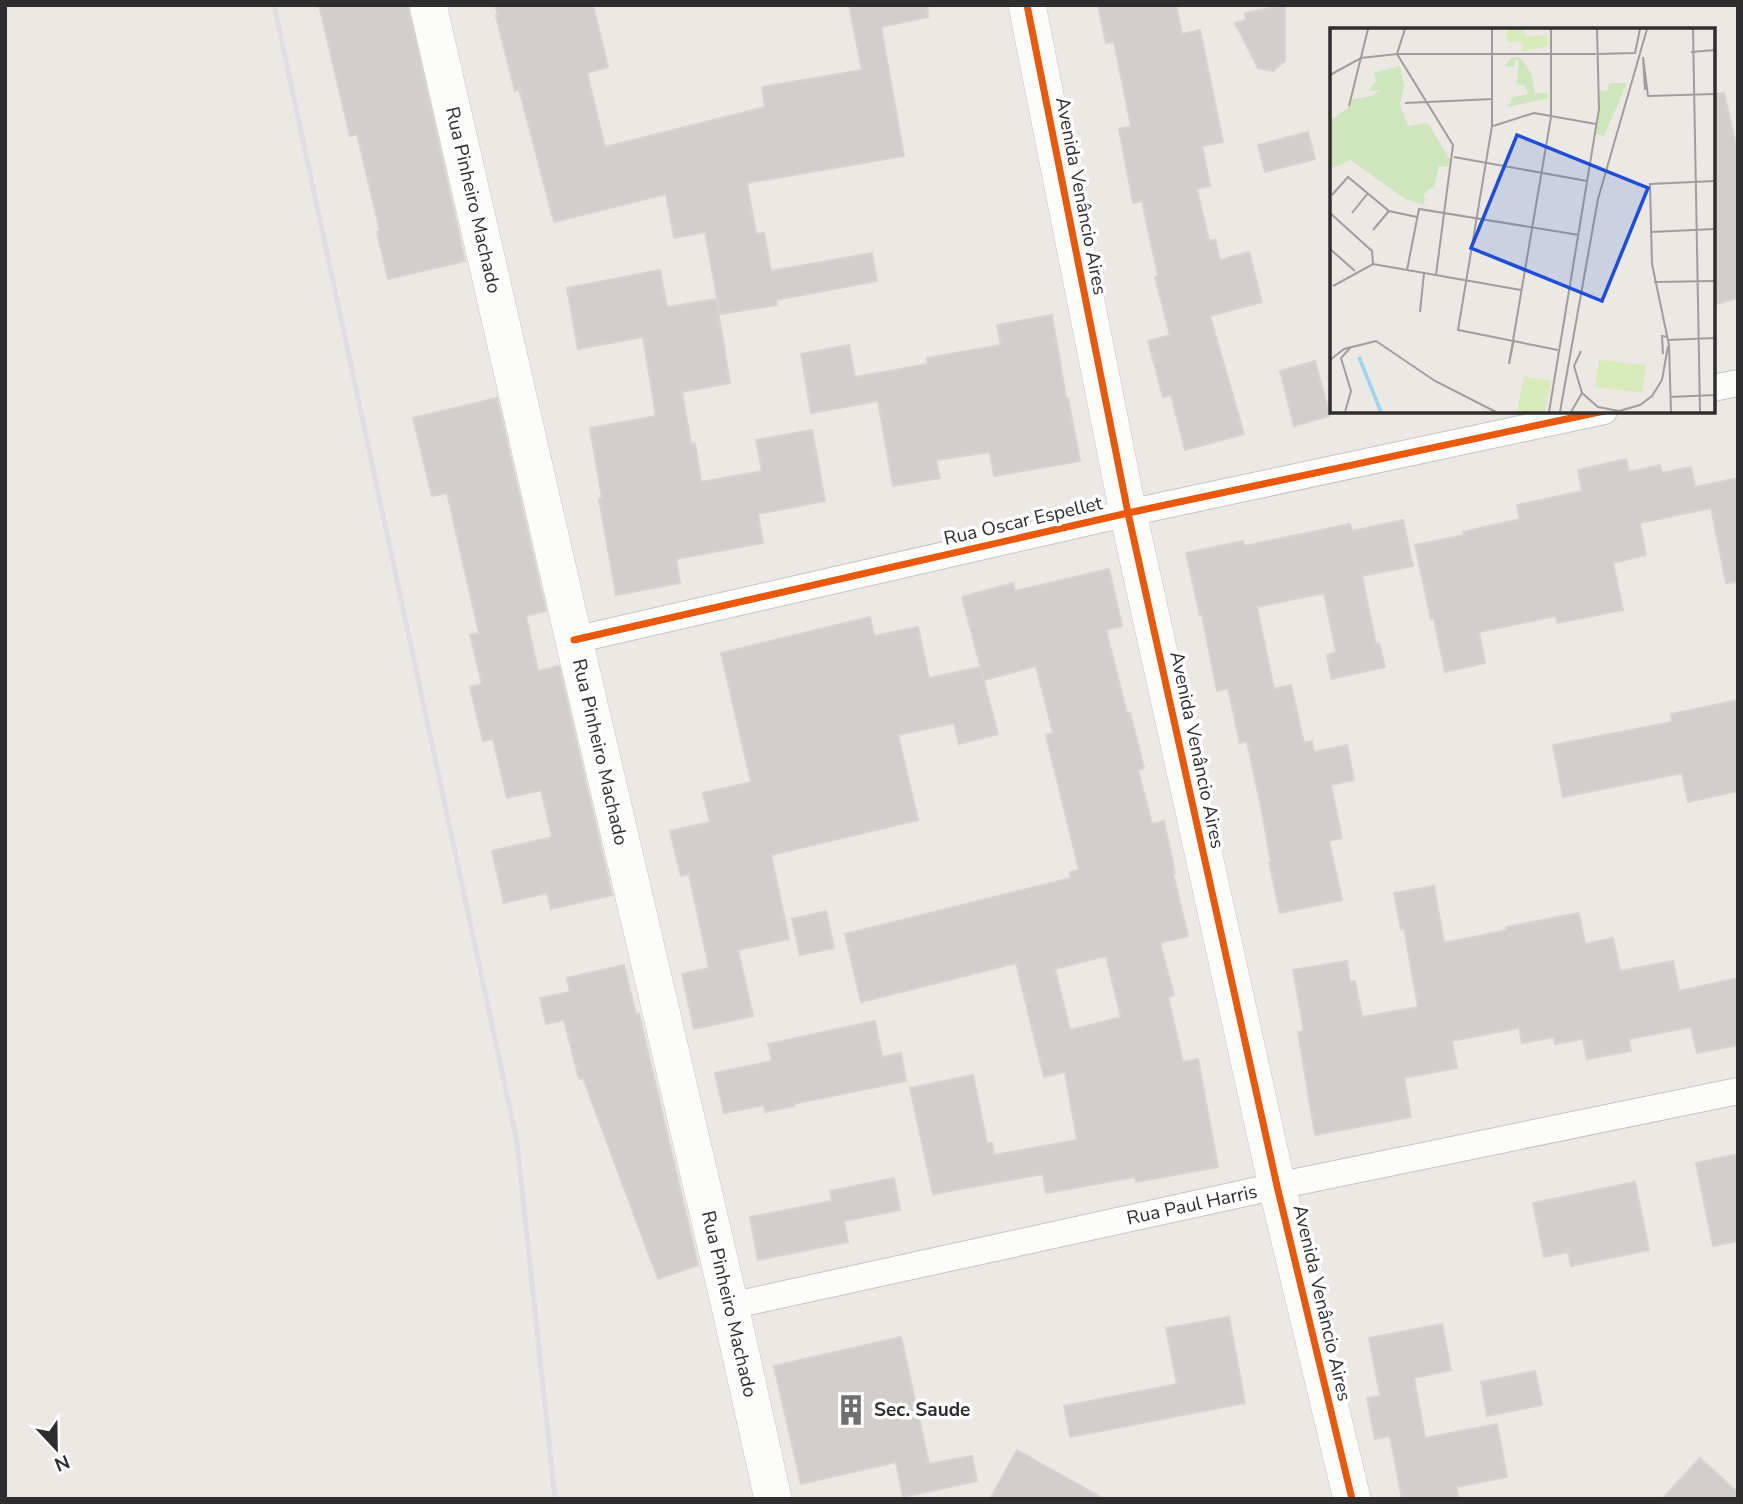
<svg xmlns="http://www.w3.org/2000/svg" width="1743" height="1504" viewBox="0 0 1743 1504" font-family="'Nunito Sans',sans-serif">
  <style>
    .building { fill: #d1cecb; stroke: #d7d4d0; stroke-width: 2; fill-rule: evenodd }
    .lines { fill: none; stroke-linecap: round; stroke-linejoin: round }
    .street-casing { stroke: #c5c4c5; stroke-width: 28 }
    .secondary-casing { stroke: #c5c4c5; stroke-width: 38 }
    .street { stroke: #fcfcfb; stroke-width: 26 }
    .secondary { stroke: #fcfcfb; stroke-width: 37 }
    .rail { stroke: #dfdfe1; stroke-width: 5 }
    .cycleway-casing { stroke: #fff; stroke-width: 11 }
    .cycleway { stroke: #e8590c; stroke-width: 7 }
    .labels { text-anchor: middle; dominant-baseline: central; stroke-width: 7; stroke-linejoin: round; paint-order: stroke }
    .street-label { font-size: 19px; fill: #2e2e2e; stroke: #fff }
    .poi-label { font-size: 19px; font-weight: bold; fill: #2e2e2e; stroke: #fff; text-anchor: start }
    .inset-river { fill: none; stroke: #99d6ec; stroke-width: 3.5 }
    .inset-road { fill: none; stroke: #a09e9b; stroke-width: 2 }
    .view { fill: #1d4ed8; fill-opacity: 0.15; stroke: #1d4ed8; stroke-width: 3.5 }
    .inset-edge { fill: none; stroke: #2e2e2e; stroke-width: 3.5 }
  </style>
  <rect width="100%" height="100%" fill="#ece8e4"/>
  <g class="building">
    <path d="M319 5H408L465 261 388 279 377 232 380 231 357 134 350 136Z"/>
    <path d="M495 5H593L608 67 587 73 605 147 765 107 762 87 862 70 849 5H927L928 17 881 27 904 156 747 183 756 234 764 233 771 271 872 253 877 281 776 300 777 305 720 314 705 232 674 238 666 194 554 222 519 89 515 91 496 16 498 15Z"/>
    <path d="M1098 5H1176L1182 34 1200 30 1223 142 1202 146 1210 186 1197 189 1209 241 1215 240 1220 260 1249 252 1262 302 1210 316 1244 434 1185 450 1171 395 1163 397 1148 341 1170 335 1155 277 1158 276 1142 201 1133 203 1119 129 1131 126 1114 42 1106 43Z"/>
    <path d="M1285 5V61L1273 71 1258 68 1235 23 1246 20 1245 13Z"/>
    <path d="M1724 93 1738 154V298L1713 305V94Z"/>
    <path d="M1308 132 1315 159 1265 172 1258 145Z"/>
    <path d="M660 270 667 307 716 299 730 383 682 392 691 444 695 443 701 482 762 471 756 440 812 430 825 501 758 514 763 543 676 559 680 583 616 595 599 499 602 498 590 428 656 416 643 337 578 349 567 288Z"/>
    <path d="M1052 315 1066 398H1068L1080 461 994 476 990 452 936 460 940 478 893 486 878 401 811 413 801 354 849 345 855 377 928 364 927 358 1001 345 997 325Z"/>
    <path d="M1315 361 1330 416 1294 426 1280 371Z"/>
    <path d="M497 398 546 611 526 616 538 671 559 666 612 895 551 909 547 893 504 903 492 851 552 837 541 790 507 798 493 739 483 741 470 687 482 684 470 635 479 633 447 493 432 496 413 418Z"/>
    <path d="M1626 459 1629 472 1660 465 1662 473 1691 467 1695 487 1738 478V582L1726 583 1711 508 1640 523 1646 555 1613 563 1623 610 1557 623 1556 616 1479 632 1485 663 1445 672 1434 619H1431L1415 545 1464 535 1463 532 1520 519 1517 505 1582 491 1578 470Z"/>
    <path d="M1403 520 1413 566 1362 576 1376 644 1379 643 1385 667 1331 679 1327 655 1336 652 1324 593 1257 607 1274 689 1291 685 1304 743 1312 741 1314 752 1347 745 1354 780 1331 785 1342 838 1329 841 1342 900 1280 913 1269 862H1271L1262 812 1247 741 1240 743 1228 688 1217 691 1202 615H1200L1186 553 1243 541 1244 546 1350 524 1352 531Z"/>
    <path d="M1109 569 1122 626 1106 630 1127 713H1130L1144 768 1138 770 1152 824 1164 821 1175 873H1173L1188 936 1160 943 1174 995 1168 997 1183 1062 1198 1059 1218 1167 1136 1182 1135 1177 1046 1193 1043 1174 933 1194 910 1088 973 1075 987 1143H992L994 1155 1077 1140 1065 1072 1044 1077 1016 963 861 1002 845 934 1071 878 1070 872 1079 870 1046 735 1053 733 1036 666 984 680 962 597 1013 583 1015 591ZM1106 956 1121 1017 1070 1030 1055 969Z"/>
    <path d="M870 617 874 636 918 627 929 678 980 667 998 734 959 744 954 723 898 735 918 820 771 855 789 939 738 950 753 1016 694 1029 682 974 709 968 689 874 681 876 670 831 710 822 703 793 751 782 721 653Z"/>
    <path d="M1738 700V791L1688 802 1682 773 1563 797 1553 745 1672 722 1671 714Z"/>
    <path d="M1434 886 1444 943 1507 930 1506 927 1579 913 1585 944 1613 938 1620 971 1673 961 1679 991 1738 978V1045L1697 1053 1691 1027 1629 1039 1631 1051 1587 1059 1583 1039 1555 1044 1554 1037 1522 1043 1519 1028 1452 1041 1457 1068 1404 1078 1411 1117 1315 1135 1298 1032 1304 1031 1293 970 1347 961 1350 982 1355 981 1362 1017 1418 1007 1404 928 1401 929 1394 893Z"/>
    <path d="M826 911 834 948 800 955 792 919Z"/>
    <path d="M624 965 636 1015 639 1014 698 1265 658 1279 583 1078 579 1079 564 1020 546 1024 540 998 570 992 567 978Z"/>
    <path d="M875 1021 882 1057 901 1053 906 1081 793 1104 794 1106 765 1112 764 1105 724 1113 715 1073 772 1061 768 1044Z"/>
    <path d="M1738 1154V1241L1713 1246 1696 1163Z"/>
    <path d="M894 1178 900 1210 844 1221 848 1242 758 1260 750 1217 832 1201 830 1191Z"/>
    <path d="M1635 1182 1649 1250 1571 1266 1568 1252 1544 1257 1533 1203Z"/>
    <path d="M1229 1317 1245 1403 1070 1437 1064 1406 1177 1384 1166 1328Z"/>
    <path d="M1442 1324 1451 1370 1414 1378 1425 1438 1497 1424 1507 1477 1456 1487 1459 1499H1402L1390 1436 1375 1439 1367 1398 1380 1396 1369 1338Z"/>
    <path d="M901 1337 929 1464 972 1456 977 1481 903 1497 896 1462 801 1484 774 1366Z"/>
    <path d="M1535 1371 1542 1405 1487 1416 1481 1382Z"/>
    <path d="M1017 1450 1104 1499H990Z"/>
    <path d="M1700 1458 1738 1493V1499H1662Z"/>
  </g>
  <g class="lines">
    <defs>
      <g id="street">
        <path d="M1713 388 1738 383"/>
        <path d="M574 640 1128 513 1604 411"/>
        <path d="M730 1306 1277 1186 1738 1091"/>
      </g>
      <g id="secondary">
        <path d="M428 5 574 640 730 1306 773 1499"/>
        <path d="M1027 5 1128 513 1277 1186 1352 1499"/>
      </g>
    </defs>
    <use href="#street" class="street-casing"/>
    <use href="#secondary" class="secondary-casing"/>
    <use href="#street" class="street"/>
    <use href="#secondary" class="secondary"/>
    <path class="rail" d="M274 5 517 1142 555 1499"/>
    <defs>
      <g id="cycleway">
        <path d="M1027 5 1128 513 1277 1186 1352 1499"/>
        <path d="M574 640 1128 513 1604 411"/>
      </g>
    </defs>
    <use href="#cycleway" class="cycleway-casing"/>
    <use href="#cycleway" class="cycleway"/>
  </g>
  <defs>
    <symbol id="building-bare" viewBox="-9 -9 18 18"><path d="M-4-6H4V6H1V3H-1V6H-4ZM-2.5-4.3h1.7v1.8h-1.7ZM.8-4.3h1.7v1.8H.8ZM-2.5-1h1.7V.8h-1.7ZM.8-1h1.7V.8H.8Z" fill="#706f6e" stroke="#fff" stroke-width="2.5" paint-order="stroke"/></symbol>
  </defs>
  <g fill-rule="evenodd">
    <use href="#building-bare" x="829" y="1388" width="44" height="44"/>
  </g>
  <g class="labels">
    <g class="street-label">
      <text transform="translate(1081 196) rotate(79)">Avenida Venâncio Aires</text>
      <text transform="translate(473 200) rotate(77)">Rua Pinheiro Machado</text>
      <text transform="translate(1023 521) rotate(-13)">Rua Oscar Espellet</text>
      <text transform="translate(1197 750) rotate(78)">Avenida Venâncio Aires</text>
      <text transform="translate(600 752) rotate(77)">Rua Pinheiro Machado</text>
      <text transform="translate(1192 1205) rotate(-12)">Rua Paul Harris</text>
      <text transform="translate(1322 1303) rotate(77)">Avenida Venâncio Aires</text>
      <text transform="translate(729 1304) rotate(77)">Rua Pinheiro Machado</text>
    </g>
    <g class="poi-label">
      <text x="874" y="1410">Sec. Saude</text>
    </g>
  </g>
  <g transform="translate(1330 28)">
    <rect width="385" height="385" fill="#ece8e4"/>
    <path d="M190 29 201 45 205 65H218L219 70 178 79 183 69 198 66 195 58 187 56 189 32H185V39L175 38 181 30ZM70 38 74 58 70 76 78 98 98 95 120 132 118 139 109 138 104 159 95 164 94 171 98 169 93 175 99 178 75 171 21 132 2 140 0 146V93L20 78 22 71 42 68 51 62 38 63 47 52 43 45ZM279 55H297L274 108 266 106 270 62 277 63Z" fill="#cee6be"/>
    <path d="M177 1H195V8L218 7V18L192 24V14H177ZM269 332 316 337 312 365 265 359ZM194 348 221 353 215 384H187Z" fill="#d9eabb"/>
    <path class="inset-river" d="M29 329 51 384"/>
    <path class="inset-road" d="M75 1 67 26 123 117 106 247M162 1V98L128 302 228 322M363 1 370 384M361 24 385 22M267 26 305 25 310 1M313 29 318 68 385 66M313 29 315 62M0 47 31 30 67 26H266M75 75 163 71M19 78 38 1M163 98 204 85 266 96M124 129 257 153M2 167 18 149 59 183 87 189M0 185 42 223 43 236M22 185 38 165M43 202 59 183M321 204 385 201M0 221 25 243M77 242 89 181 249 207M324 254 385 253M3 258 43 236 191 262M90 284 94 245M184 311 179 336 221 89V1M338 312 385 310M251 323 244 338 252 365 268 379 289 383 310 377 322 368 332 352 338 318M333 326 332 308 338 309M0 332 14 321 46 313 105 353 166 384M340 369 385 367M15 384 21 363 11 330 20 320M219 384 269 81 267 1M230 384 268 171 317 1M241 384 252 365M341 384 339 317 322 236 320 156 385 153"/>
    <path class="view" d="M187 107 318 160 272 273 141 220Z"/>
    <rect width="385" height="385" class="inset-edge"/>
  </g>
  <rect width="1743" height="1504" fill="none" stroke="#2e2e2e" stroke-width="14"/>
  <g transform="translate(56 1448) rotate(158)" stroke="#ffffff" stroke-width="5" paint-order="stroke">
  <path d="M0-5L12 26L0 18L-12 26Z" fill="#2e2e2e"/>
  <text y="-10" font-size="19" font-weight="bold" text-anchor="middle" fill="#2e2e2e">N</text>
  </g>
</svg>
